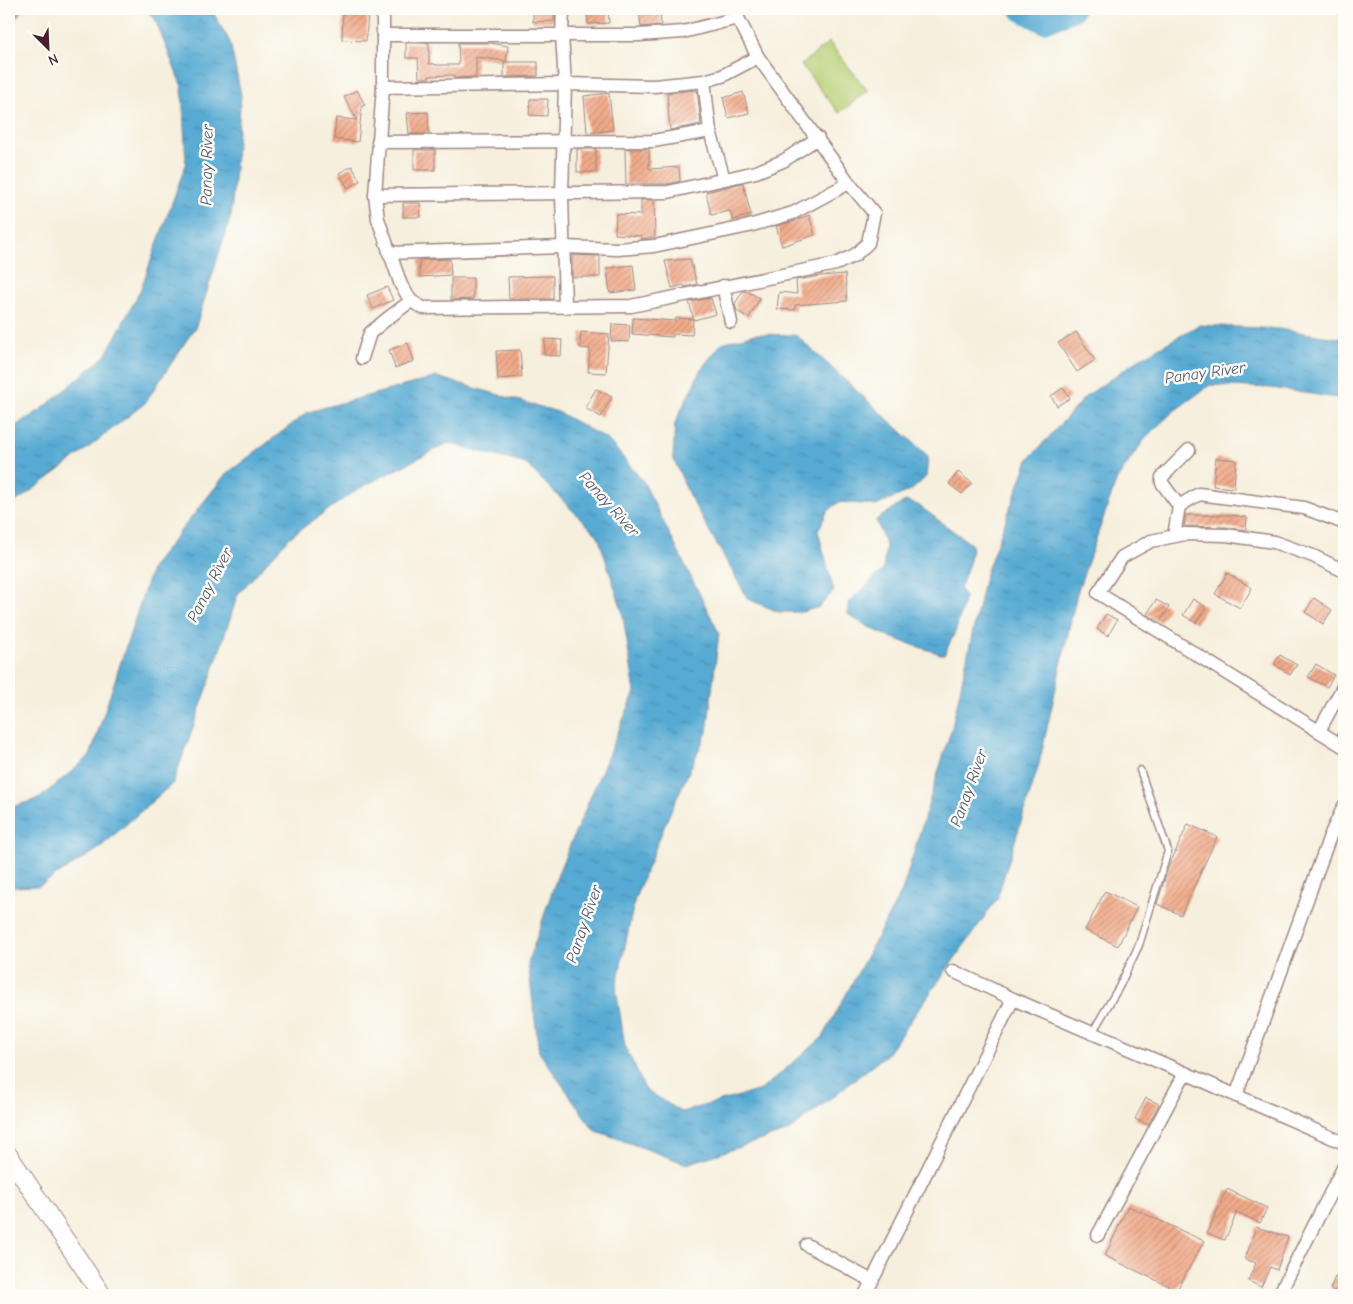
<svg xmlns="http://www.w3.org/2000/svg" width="1353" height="1304" viewBox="0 0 1353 1304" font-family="'Comic Neue',sans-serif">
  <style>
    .pitch { fill: #b6ce72; stroke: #80764e }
    .water { fill: url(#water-ripples); stroke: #50647f }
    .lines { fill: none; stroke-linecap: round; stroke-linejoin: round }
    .river { stroke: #57aad3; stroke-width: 26 }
    .building { fill: url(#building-hatch) }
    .service-casing { stroke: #a08784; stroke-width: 9 }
    .minor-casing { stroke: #a08784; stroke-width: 15 }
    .secondary-casing { stroke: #a08784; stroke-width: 20 }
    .service { stroke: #fff; stroke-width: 6 }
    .minor { stroke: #fff; stroke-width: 12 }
    .secondary { stroke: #fff; stroke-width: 18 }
    .labels { text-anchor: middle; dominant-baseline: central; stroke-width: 5; stroke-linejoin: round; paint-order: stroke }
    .water-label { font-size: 16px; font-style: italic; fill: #4f576e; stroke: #fdfcf7 }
  </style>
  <defs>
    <pattern id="water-ripples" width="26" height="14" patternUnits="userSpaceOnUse" patternTransform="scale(1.25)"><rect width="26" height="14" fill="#57aad3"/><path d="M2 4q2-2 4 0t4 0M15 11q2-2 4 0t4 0" fill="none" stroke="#4a8aab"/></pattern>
    <pattern id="building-hatch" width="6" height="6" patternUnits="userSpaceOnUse" patternTransform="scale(1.25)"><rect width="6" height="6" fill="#f2ac8b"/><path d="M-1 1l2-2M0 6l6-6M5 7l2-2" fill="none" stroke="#c68b72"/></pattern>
  </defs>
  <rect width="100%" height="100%" fill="#fdfcf7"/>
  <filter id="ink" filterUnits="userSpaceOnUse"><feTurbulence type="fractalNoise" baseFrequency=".02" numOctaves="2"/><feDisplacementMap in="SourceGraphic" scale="10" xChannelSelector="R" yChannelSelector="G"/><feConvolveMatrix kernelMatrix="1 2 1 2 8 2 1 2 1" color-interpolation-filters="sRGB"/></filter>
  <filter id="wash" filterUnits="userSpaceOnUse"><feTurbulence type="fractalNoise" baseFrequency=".0096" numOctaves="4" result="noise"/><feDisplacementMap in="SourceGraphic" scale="20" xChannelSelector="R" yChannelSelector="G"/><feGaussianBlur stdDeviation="1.12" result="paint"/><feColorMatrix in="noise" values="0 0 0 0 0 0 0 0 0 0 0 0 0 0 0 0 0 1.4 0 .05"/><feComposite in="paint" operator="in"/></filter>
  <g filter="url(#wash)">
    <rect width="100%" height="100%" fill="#f6efdd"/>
    <path class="pitch" d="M829 42 868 91 839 113 801 65Z"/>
    <g class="water">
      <path d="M9 9H24L9 26Z"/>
      <path d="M144 9H211L230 42 241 95 231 216 196 326 145 403 65 466 9 507V430L42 409 105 356 140 291 186 164 182 87 155 19Z"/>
      <path d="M1199 325 1278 329 1344 339V399L1272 388 1210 385 1174 411 1146 437 1117 479 1077 593 1039 764 997 899 887 1054 789 1131 687 1164 594 1130 539 1052 528 963 559 871 635 692 622 610 598 536 526 464 448 443 356 490 290 537 238 594 208 686 173 783 97 850 39 886 9 887V808L40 798 90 756 152 567 225 475 308 412 437 377 558 412 608 440 643 481 719 633 707 732 669 815 635 898 616 989 625 1046 645 1089 681 1112 761 1090 823 1037 902 891 952 727 985 576 1028 460 1085 397 1139 359Z"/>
      <path d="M755 334 796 335 928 456 926 477 913 489 876 506 863 504 839 502 827 512 818 531 834 591 819 607 803 612H779L748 599 689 495 673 457 675 423 701 369 722 343Z"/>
      <path d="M905 501 918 505 972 545 971 557 960 589 965 597 956 630 944 655C911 644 875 635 847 613L850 601 883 570 886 546 876 520Z"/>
    </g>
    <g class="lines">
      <path class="river" d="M1023 9 1044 20 1071 9"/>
    </g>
    <g id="blocks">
      <g class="building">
        <path d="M533 9H555L554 21 533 22Z"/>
        <path d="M587 9H608L609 23 588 24Z"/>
        <path d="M639 9H660L661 25 641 27Z"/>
        <path d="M343 11 368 12 366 41 342 40Z"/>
        <path d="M406 43H429V64H435V65H459L458 43H490L508 46 506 61 476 57V77L454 78V75L429 76V78H419L418 58H406Z"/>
        <path d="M504 62H538V76L504 77Z"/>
        <path d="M357 90 365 105 362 106 358 142 334 139 336 118 357 120 344 97Z"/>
        <path d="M697 90 701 124 670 130 667 93Z"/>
        <path d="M743 92 749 113 728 118 723 98Z"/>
        <path d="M609 93 613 130 587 133 584 96Z"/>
        <path d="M530 99H548L547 116 529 115Z"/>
        <path d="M428 112 429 134H409L407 113Z"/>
        <rect x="577" y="149" width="19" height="23"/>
        <path d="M625 149H649V169L679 167 680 181 667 184H626Z"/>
        <rect x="414" y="150" width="21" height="20"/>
        <path d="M352 166 360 181 348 188 339 173Z"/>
        <path d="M743 183 751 215 733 220 730 211 711 215 706 192Z"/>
        <path d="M641 200H654L655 237 641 239V236L615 234 616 214 641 215Z"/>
        <path d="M403 203H420L421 217H403Z"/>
        <path d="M809 215 815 235 782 246 776 226 795 221Z"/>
        <path d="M572 255 600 256V277H572Z"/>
        <path d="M450 259 451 275 420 277 419 260Z"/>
        <path d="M690 259 697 284 685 287 684 285 672 288 665 261Z"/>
        <path d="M633 265 636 290 610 293 607 268Z"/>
        <path d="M845 274 847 301 795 305V310L777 309 779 292 797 294 796 280 821 276Z"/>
        <path d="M553 276V299H509L508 277Z"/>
        <path d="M451 278H473V299L451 300Z"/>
        <path d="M387 287 393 300 373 309 367 295Z"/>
        <path d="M746 291 760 298 749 318 737 311 735 304 742 292Z"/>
        <path d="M711 298 716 314 694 320 689 302Z"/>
        <path d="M633 318 675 321 676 318 693 319 692 335 673 334V337L632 334Z"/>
        <path d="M612 324 630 325 629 342 611 341Z"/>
        <path d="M581 332 609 334 606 373 588 372 590 349 580 348Z"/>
        <path d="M1076 332 1095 360 1077 372 1058 343Z"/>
        <path d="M545 339 562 340 561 356 544 355Z"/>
        <path d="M408 343 414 361 395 368 389 350Z"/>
        <path d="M520 350 522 377 498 379 496 351Z"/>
        <path d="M1063 388 1070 398 1057 406 1051 396Z"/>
        <path d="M596 389 612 397 601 417 585 408Z"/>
        <path d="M1216 458 1236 460 1234 488 1213 486Z"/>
        <path d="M958 472 972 483 962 494 949 484Z"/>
        <path d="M1186 515H1228L1247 517 1246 530 1226 527 1184 526Z"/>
        <path d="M1227 573 1252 588 1240 608 1215 594Z"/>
        <path d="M1314 598 1332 610 1323 624 1305 612Z"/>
        <path d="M1193 599 1206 607 1196 623 1183 615Z"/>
        <path d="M1156 600 1169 607 1160 622 1147 614Z"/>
        <path d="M1106 614 1117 620 1108 636 1097 629Z"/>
        <path d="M1280 655 1297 665 1290 675 1274 664Z"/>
        <path d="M1316 664 1334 675 1327 687 1308 677Z"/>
        <path d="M1188 824 1217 837 1181 915 1157 904 1168 868Z"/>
        <path d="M1105 891 1137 907 1118 946 1085 930Z"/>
        <path d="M1146 1098 1159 1104 1148 1125 1135 1119Z"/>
        <path d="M1227 1189 1267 1208 1260 1223 1237 1212 1225 1240 1207 1233Z"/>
        <path d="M1128 1206 1204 1241 1177 1290 1105 1256Z"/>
        <path d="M1256 1227 1288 1237 1277 1270 1270 1267 1261 1287 1248 1281 1256 1263 1245 1259Z"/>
        <path d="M1335 1277 1344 1281V1295L1330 1289Z"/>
      </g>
    </g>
  </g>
  <g filter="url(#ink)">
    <use href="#blocks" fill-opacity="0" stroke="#a08784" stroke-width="1"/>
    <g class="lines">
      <defs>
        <path id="service" d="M1092 1033 1119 987 1139 945 1168 851 1140 770"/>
        <g id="minor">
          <path d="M383 9V87L375 195 378 219 401 285 411 301 423 308 631 306 836 264 855 255 868 243 874 213 849 183 758 57 738 18 737 9"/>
          <path d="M563 9 562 35 565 84 562 194 565 307"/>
          <path d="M383 35H639L683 32 738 18"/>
          <path d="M704 81 710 131 724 179"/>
          <path d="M383 87 565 84 654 86 704 81 722 76 758 57"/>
          <path d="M378 142 653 141 710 131"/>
          <path d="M375 195 668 192 756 172 783 161 818 138"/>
          <path d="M389 253 563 247 618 249 654 246 749 226 793 213 849 183"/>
          <path d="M723 286 731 322"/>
          <path d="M362 358 370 333 388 318 411 301"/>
          <path d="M1179 506 1162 483V477L1189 450"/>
          <path d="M1174 536 1179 506 1199 494 1304 508 1344 523"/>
          <path d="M1344 571 1313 556 1274 542 1226 535 1185 534 1151 541 1122 557 1098 593 1344 747"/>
          <path d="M1319 731 1344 685"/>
          <path d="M953 971 1013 999 1185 1073 1344 1143"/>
          <path d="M1236 1096 1330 836 1344 806"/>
          <path d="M1098 1235 1185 1073"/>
          <path d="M807 1245 872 1281"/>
          <path d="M865 1295 1013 999"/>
          <path d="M1279 1295 1344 1166"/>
        </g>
        <path id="secondary" d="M9 1156 102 1295"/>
      </defs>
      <use href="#service" class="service-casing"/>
      <use href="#minor" class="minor-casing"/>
      <use href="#secondary" class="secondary-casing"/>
      <use href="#service" class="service"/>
      <use href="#minor" class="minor"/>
      <use href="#secondary" class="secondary"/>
    </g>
  </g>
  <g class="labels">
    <g class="water-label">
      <text transform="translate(207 165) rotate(-89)">Panay River</text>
      <text transform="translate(1205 373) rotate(-8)">Panay River</text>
      <text transform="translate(609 504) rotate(48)">Panay River</text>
      <text transform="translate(210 585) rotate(-63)">Panay River</text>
      <text transform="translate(969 788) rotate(-70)">Panay River</text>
      <text transform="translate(584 924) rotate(-71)">Panay River</text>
    </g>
  </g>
  <rect width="1353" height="1304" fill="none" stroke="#fdfcf7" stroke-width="30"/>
  <g transform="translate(48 48) rotate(156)" stroke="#fdfcf7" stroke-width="4" paint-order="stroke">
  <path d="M0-4L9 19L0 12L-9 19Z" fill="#4a1f2b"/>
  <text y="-8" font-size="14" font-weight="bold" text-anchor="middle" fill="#4a1f2b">N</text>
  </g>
</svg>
